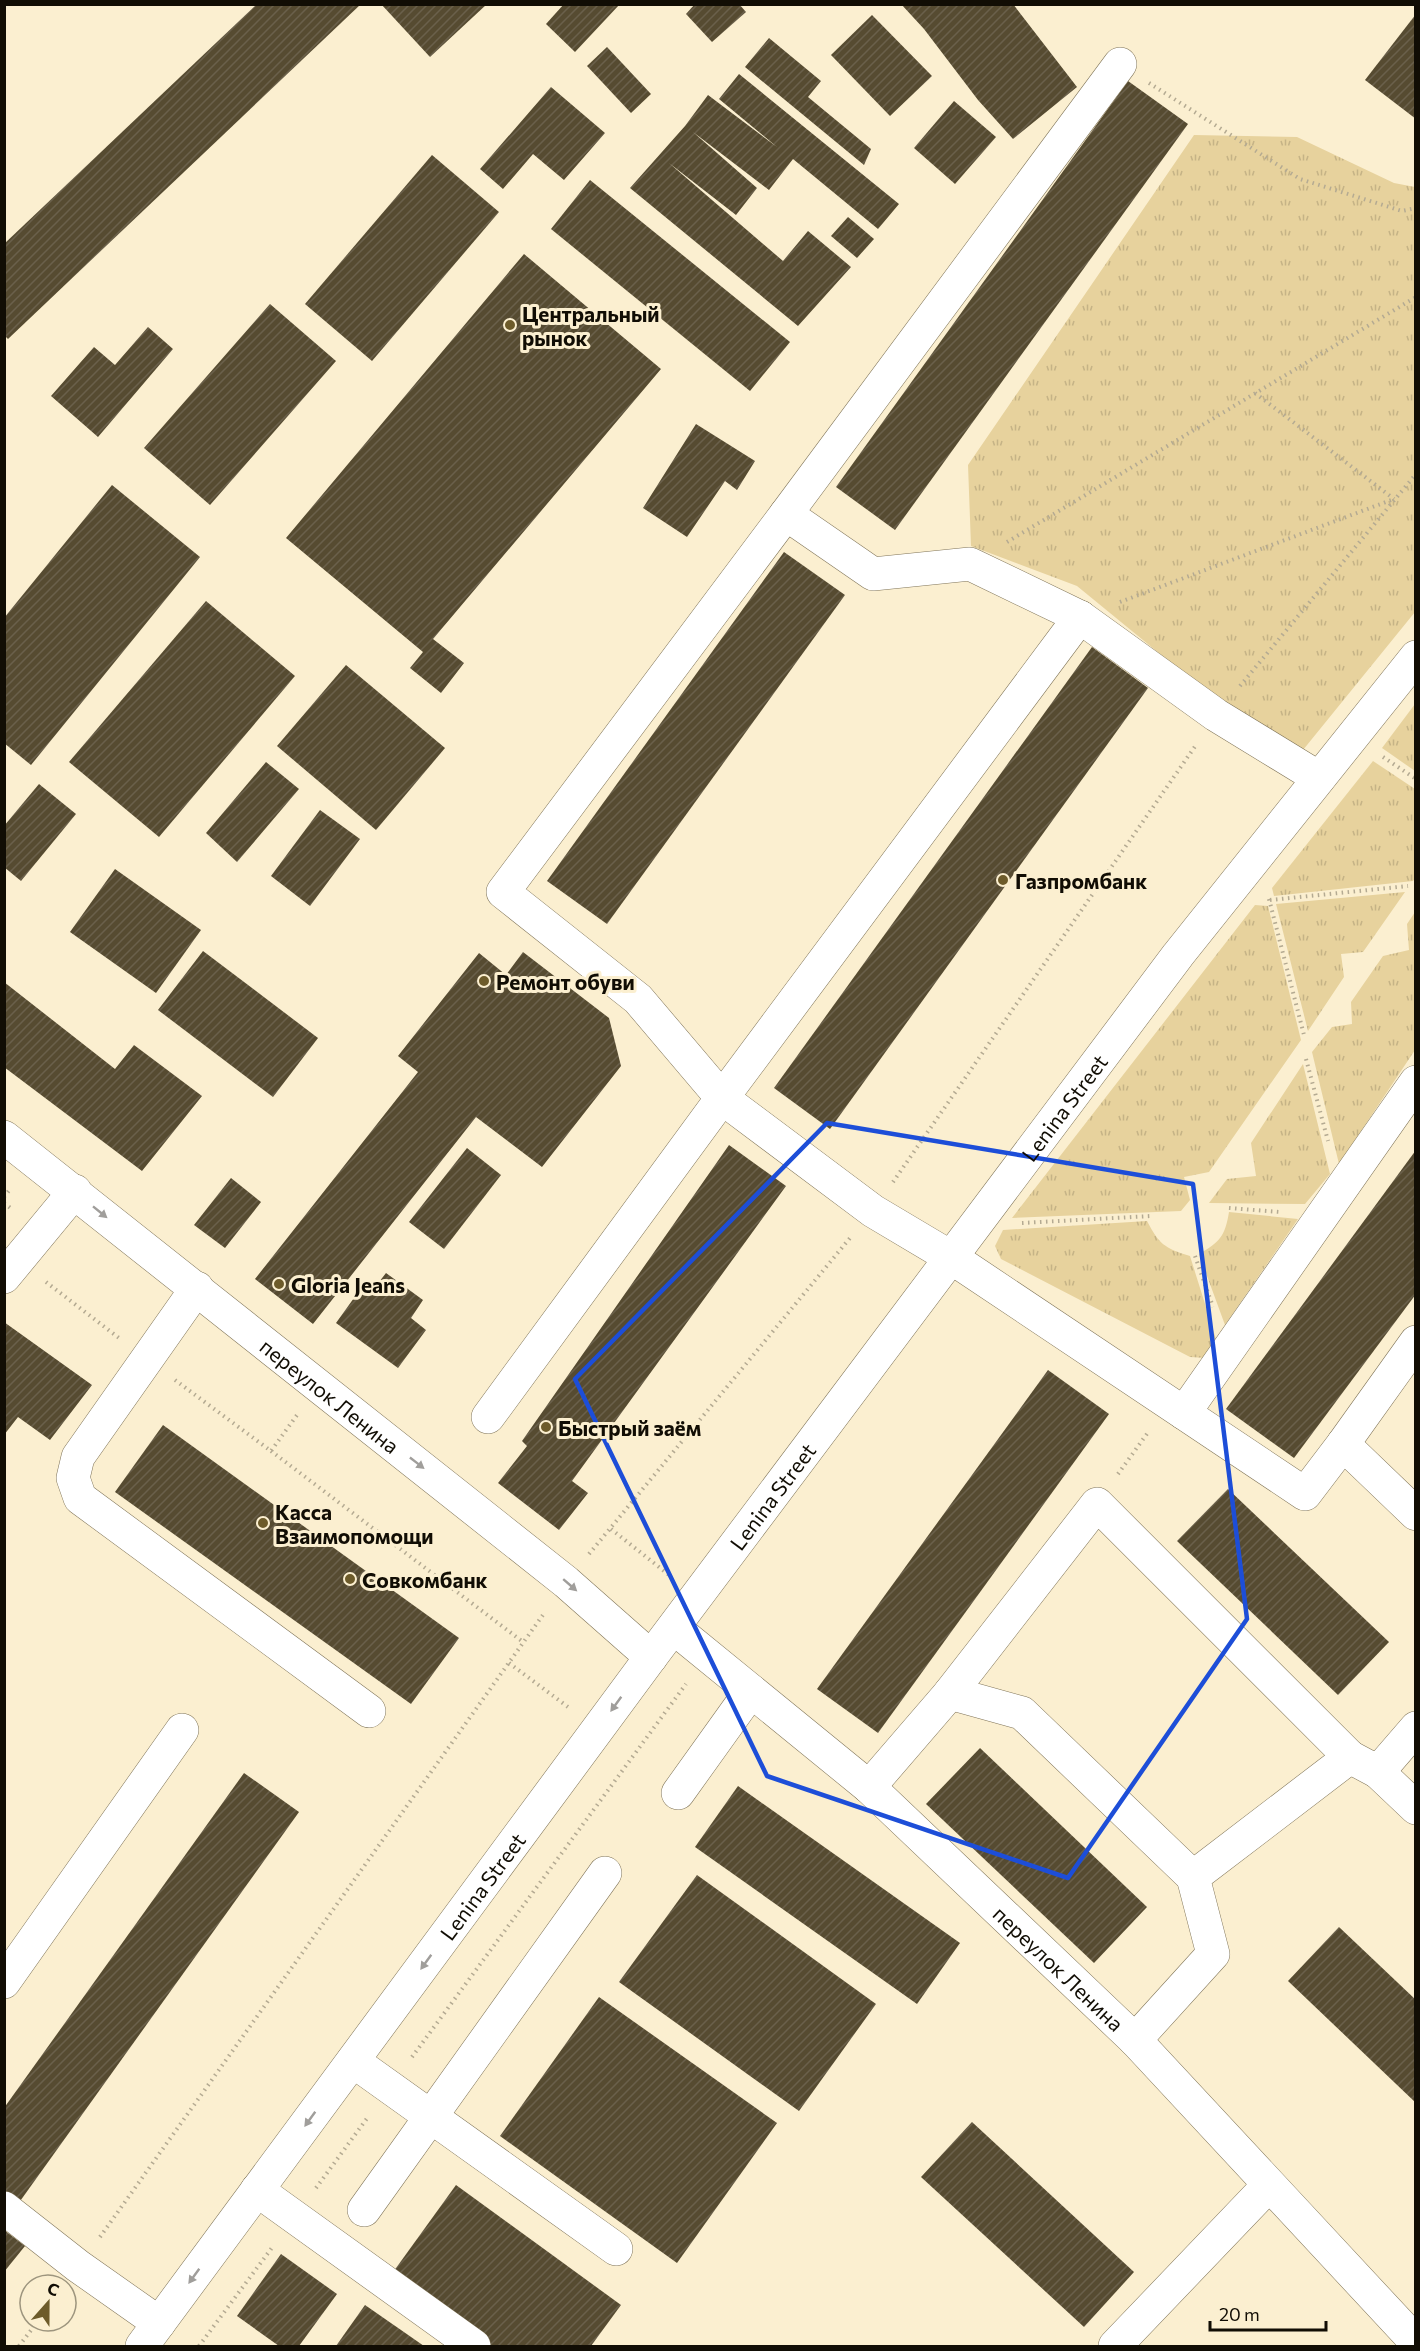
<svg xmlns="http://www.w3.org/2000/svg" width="1420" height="2351" viewBox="0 0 1420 2351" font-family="Commissioner,sans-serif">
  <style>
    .grass { fill: url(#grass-tufts) }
    .building { fill: url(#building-hatch) }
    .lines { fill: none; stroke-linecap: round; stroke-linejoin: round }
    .minor-casing { stroke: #807559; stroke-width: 34 }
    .path { stroke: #b4aa92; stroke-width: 4; stroke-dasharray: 1.5 4.5; stroke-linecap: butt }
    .minor { stroke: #fff; stroke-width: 33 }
    .oneway { fill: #a09e9b }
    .marked { fill: none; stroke: #1d4ed8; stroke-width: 4.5; stroke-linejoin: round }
    .poi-dot { fill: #6d5b2a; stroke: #fbefd0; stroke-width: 2 }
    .labels { text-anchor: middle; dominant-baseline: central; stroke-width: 6; stroke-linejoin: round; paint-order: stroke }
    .poi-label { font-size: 21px; font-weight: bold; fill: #110d04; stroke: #fbefd0; text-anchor: start }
    .street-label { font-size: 21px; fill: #110d04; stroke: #fbefd0 }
  </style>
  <defs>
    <pattern id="grass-tufts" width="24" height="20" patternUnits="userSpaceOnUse" patternTransform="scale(1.5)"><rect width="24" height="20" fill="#e7d29d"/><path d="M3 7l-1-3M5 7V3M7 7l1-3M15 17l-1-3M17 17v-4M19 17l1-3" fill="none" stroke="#c5b386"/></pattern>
    <pattern id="building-hatch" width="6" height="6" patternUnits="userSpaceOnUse" patternTransform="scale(1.5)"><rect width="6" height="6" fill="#564b31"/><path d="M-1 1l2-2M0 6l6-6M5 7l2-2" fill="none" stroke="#6a604b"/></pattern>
  </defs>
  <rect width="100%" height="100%" fill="#fbefd0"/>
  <g class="grass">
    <path d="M1194 135 1297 137 1394 183 1415 187V612L1303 750 1204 690 1077 586 971 546 968 465Z"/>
    <path d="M1415 704 1416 771H1415L1382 748Z"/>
    <path d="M1373 761 1415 789 1416 877 1413 881 1274 896 1272 888Z"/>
    <path d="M1405 892 1363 952 1341 954 1344 977 1308 1031 1276 904Z"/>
    <path d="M1255 905 1268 906 1301 1040 1209 1172 1184 1177 1190 1200 1181 1211 1012 1218Z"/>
    <path d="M1415 912V1050L1339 1164 1312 1052 1332 1027 1352 1024 1351 1002 1383 956 1409 950 1407 924Z"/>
    <path d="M1303 1064 1330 1174 1305 1204 1209 1203 1227 1179 1256 1176 1251 1143Z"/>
    <path d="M1229 1212 1298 1219 1225 1325 1199 1254C1220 1242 1225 1236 1229 1212Z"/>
    <path d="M1147 1221C1159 1244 1164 1248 1190 1256L1216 1339 1206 1358 1190 1357 1001 1259 995 1246 1003 1230Z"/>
  </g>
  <g class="building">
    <path d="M257 4H361L8 339 4 335V244Z"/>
    <path d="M381 4H487L430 57Z"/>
    <path d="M564 4H620L575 52 546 24Z"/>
    <path d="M695 4H739L746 12 712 42 686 14Z"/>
    <path d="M901 4H1013L1077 87 1013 139 978 100 924 29Z"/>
    <path d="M1416 14V119L1365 80Z"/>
    <path d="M872 15 932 76 890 116 831 55Z"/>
    <path d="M769 38 821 81 808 97 871 149 864 165 745 67Z"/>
    <path d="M607 47 651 94 631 113 587 66Z"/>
    <path d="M739 74 899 204 878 229 793 159 769 190 693 132 757 188 736 215 669 163 783 261 808 231 851 267 798 326 630 188 685 126 708 95 777 147 719 99Z"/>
    <path d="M1128 81 1188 124 895 530 836 487Z"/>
    <path d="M551 87 605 133 564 180 533 154 503 189 480 169Z"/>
    <path d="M954 101 996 137 955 184 914 148Z"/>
    <path d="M432 155 499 212 372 361 305 304Z"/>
    <path d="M590 180 790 342 750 391 551 229Z"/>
    <path d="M848 217 874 239 857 258 831 236Z"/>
    <path d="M524 254 661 369 433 639 464 663 441 693 410 668 423 652 286 538Z"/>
    <path d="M270 304 336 361 210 505 144 448Z"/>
    <path d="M148 327 173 349 98 437 51 396 94 347 115 365Z"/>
    <path d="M696 424 755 461 737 490 725 481 687 537 643 508Z"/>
    <path d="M112 485 200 557 31 765 4 743V618Z"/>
    <path d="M784 552 845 595 607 924 547 881Z"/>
    <path d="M206 601 295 676 159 837 69 762Z"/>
    <path d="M1092 647 1148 688 830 1129 774 1088Z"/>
    <path d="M346 665 445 748 376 830 277 746Z"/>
    <path d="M266 762 299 789 237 862 206 833Z"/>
    <path d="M39 784 76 814 21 881 4 867V826Z"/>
    <path d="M320 810 360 839 310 906 271 876Z"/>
    <path d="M115 869 201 930 156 993 70 932Z"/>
    <path d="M203 951 318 1038 273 1097 158 1010Z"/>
    <path d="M523 952 609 1018 621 1066 542 1167 476 1117 313 1324 255 1279 418 1072 398 1056 479 953 506 975Z"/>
    <path d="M4 982 115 1069 134 1045 202 1096 142 1171 4 1067Z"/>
    <path d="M729 1145 786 1186 572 1481 588 1493 559 1530 498 1483 527 1446 522 1441Z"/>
    <path d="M467 1148 501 1175 444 1249 409 1222Z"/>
    <path d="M1416 1150V1294L1294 1458 1226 1409Z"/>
    <path d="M231 1178 261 1202 225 1248 194 1225Z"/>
    <path d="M386 1273 423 1300 411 1318 426 1330 398 1368 336 1323 364 1284 372 1291Z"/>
    <path d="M4 1322 92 1385 50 1440 18 1417 4 1435Z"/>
    <path d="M1048 1370 1109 1414 878 1733 817 1689Z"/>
    <path d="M163 1425 459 1638 411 1704 115 1492Z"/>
    <path d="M1228 1489 1389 1642 1338 1695 1177 1541Z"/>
    <path d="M980 1748 1147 1907 1094 1963 926 1804Z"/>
    <path d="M244 1773 299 1812 18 2204 4 2194V2108Z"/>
    <path d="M738 1786 960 1943 917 2004 695 1847Z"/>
    <path d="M697 1875 876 2004 799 2111 619 1982Z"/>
    <path d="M1339 1927 1416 2000V2103L1288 1981Z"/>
    <path d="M599 1997 777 2123 677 2263 500 2136Z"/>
    <path d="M972 2122 1134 2272 1084 2327 921 2177Z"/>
    <path d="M456 2185 621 2305 591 2346H489L391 2275Z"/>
    <path d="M4 2230 25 2246 4 2272Z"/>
    <path d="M281 2254 337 2294 299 2346H279L237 2316Z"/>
    <path d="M365 2305 424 2346H336Z"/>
  </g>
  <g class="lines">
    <defs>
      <g id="minor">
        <path d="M1120 64 786 514 503 892 638 999 722 1098 873 1211 952 1258 1305 1494 1343 1444"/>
        <path d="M786 514 873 574 970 564 1080 617 1216 715 1319 778"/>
        <path id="s1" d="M4 1137 566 1582 651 1657"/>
        <path d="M4 1277 75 1191"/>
        <path d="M197 1288 78 1457 73 1478 80 1498 369 1711"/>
        <path d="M1416 1342 1343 1444 1416 1514"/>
        <path d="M1184 1413 1416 1082"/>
        <path d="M488 1417 722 1098 1080 617"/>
        <path id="s2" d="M674 1628 869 1787 1135 2040 1416 2342"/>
        <path d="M950 1693 1022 1713 1193 1877"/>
        <path d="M1378 1772 1416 1808"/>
        <path d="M869 1787 950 1693 1097 1504 1350 1757"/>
        <path d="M678 1793 751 1691"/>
        <path d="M4 1982 182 1730"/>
        <path d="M1135 2040 1213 1954 1193 1877 1350 1757 1378 1772 1416 1728"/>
        <path d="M353 2061 616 2249"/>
        <path d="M257 2190 474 2346"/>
        <path d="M4 2208 78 2266 159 2323"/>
        <path d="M364 2210 605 1873"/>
        <path id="s3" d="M142 2346 651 1657 1178 955 1416 657"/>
        <path d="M1115 2346 1269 2185"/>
      </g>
    </defs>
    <use href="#minor" class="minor-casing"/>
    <g class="path">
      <path d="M1149 83 1300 179 1402 211 1416 208"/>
      <path d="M1255 393 1394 499"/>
      <path d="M1007 542 1416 297"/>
      <path d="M1120 602 1394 499"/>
      <path d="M1240 686 1416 474"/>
      <path d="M1383 757 1416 779"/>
      <path d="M1269 899 1304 1035"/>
      <path d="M1270 900 1408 886"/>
      <path d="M1306 1059 1328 1141"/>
      <path d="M893 1182 1196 745"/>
      <path d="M4 1197 11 1188"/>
      <path d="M4 1203 13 1210"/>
      <path d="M1229 1208 1280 1212"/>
      <path d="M1022 1223 1151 1216"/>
      <path d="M1195 1256 1213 1307"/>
      <path d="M46 1282 119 1338"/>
      <path d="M175 1380 271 1451 297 1415"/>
      <path d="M271 1451 523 1642"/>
      <path d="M1118 1474 1149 1431"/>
      <path d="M611 1529 669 1575"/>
      <path d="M589 1554 850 1238"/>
      <path d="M509 1663 568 1707"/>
      <path d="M412 2057 686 1684"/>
      <path d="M316 2188 368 2117"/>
      <path d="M100 2237 545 1612"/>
      <path d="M19 2346 38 2321"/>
      <path d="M199 2346 274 2245"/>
    </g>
    <use href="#minor" class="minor"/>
  </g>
  <defs><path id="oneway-solid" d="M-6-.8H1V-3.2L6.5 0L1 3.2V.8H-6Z" transform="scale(1.5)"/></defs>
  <g class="oneway">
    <use href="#oneway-solid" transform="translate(100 1212) rotate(39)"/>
    <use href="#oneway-solid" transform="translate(417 1463) rotate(38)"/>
    <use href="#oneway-solid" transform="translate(570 1585) rotate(41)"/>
    <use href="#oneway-solid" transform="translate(616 1704) rotate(126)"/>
    <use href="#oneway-solid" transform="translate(426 1962) rotate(126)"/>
    <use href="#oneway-solid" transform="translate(310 2119) rotate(126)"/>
    <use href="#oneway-solid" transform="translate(194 2276) rotate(126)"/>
  </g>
  <path class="marked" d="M827 1123 1193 1184 1247 1619 1068 1878 767 1776 575 1379Z"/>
  <g class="poi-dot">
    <circle cx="510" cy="325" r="6"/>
    <circle cx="1003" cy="880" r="6"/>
    <circle cx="484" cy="981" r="6"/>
    <circle cx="279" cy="1284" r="6"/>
    <circle cx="546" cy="1427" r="6"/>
    <circle cx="263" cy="1523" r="6"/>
    <circle cx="350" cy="1579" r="6"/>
  </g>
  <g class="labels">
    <g class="poi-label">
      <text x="522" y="313">Центральный<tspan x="522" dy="24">рынок</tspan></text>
      <text x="1015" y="880">Газпромбанк</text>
      <text x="496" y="981">Ремонт обуви</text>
      <text x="291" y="1284">Gloria Jeans</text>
      <text x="558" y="1427">Быстрый заём</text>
      <text x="275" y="1511">Касса<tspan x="275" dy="24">Взаимопомощи</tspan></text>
      <text x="362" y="1579">Совкомбанк</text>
    </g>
    <g class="street-label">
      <text stroke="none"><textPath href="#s3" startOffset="1544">Lenina Street</textPath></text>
      <text stroke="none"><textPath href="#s1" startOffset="416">переулок Ленина</textPath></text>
      <text stroke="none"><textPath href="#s3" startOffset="1058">Lenina Street</textPath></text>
      <text stroke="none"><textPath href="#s3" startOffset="572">Lenina Street</textPath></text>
      <text stroke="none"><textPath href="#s2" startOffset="514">переулок Ленина</textPath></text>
    </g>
  </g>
  <rect width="1420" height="2351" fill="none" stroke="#110d04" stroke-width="12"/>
  <g transform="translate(48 2303) rotate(21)"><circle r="28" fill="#fbefd0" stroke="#9d957e" stroke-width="1.5"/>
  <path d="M0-4.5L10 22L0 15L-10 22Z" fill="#6d5b2a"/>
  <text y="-9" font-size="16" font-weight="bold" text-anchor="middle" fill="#110d04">С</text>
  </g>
  <path d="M1210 2321v9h116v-9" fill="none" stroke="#110d04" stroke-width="3"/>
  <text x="1219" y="2321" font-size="18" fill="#110d04" stroke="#fbefd0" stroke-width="4.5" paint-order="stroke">20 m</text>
</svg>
